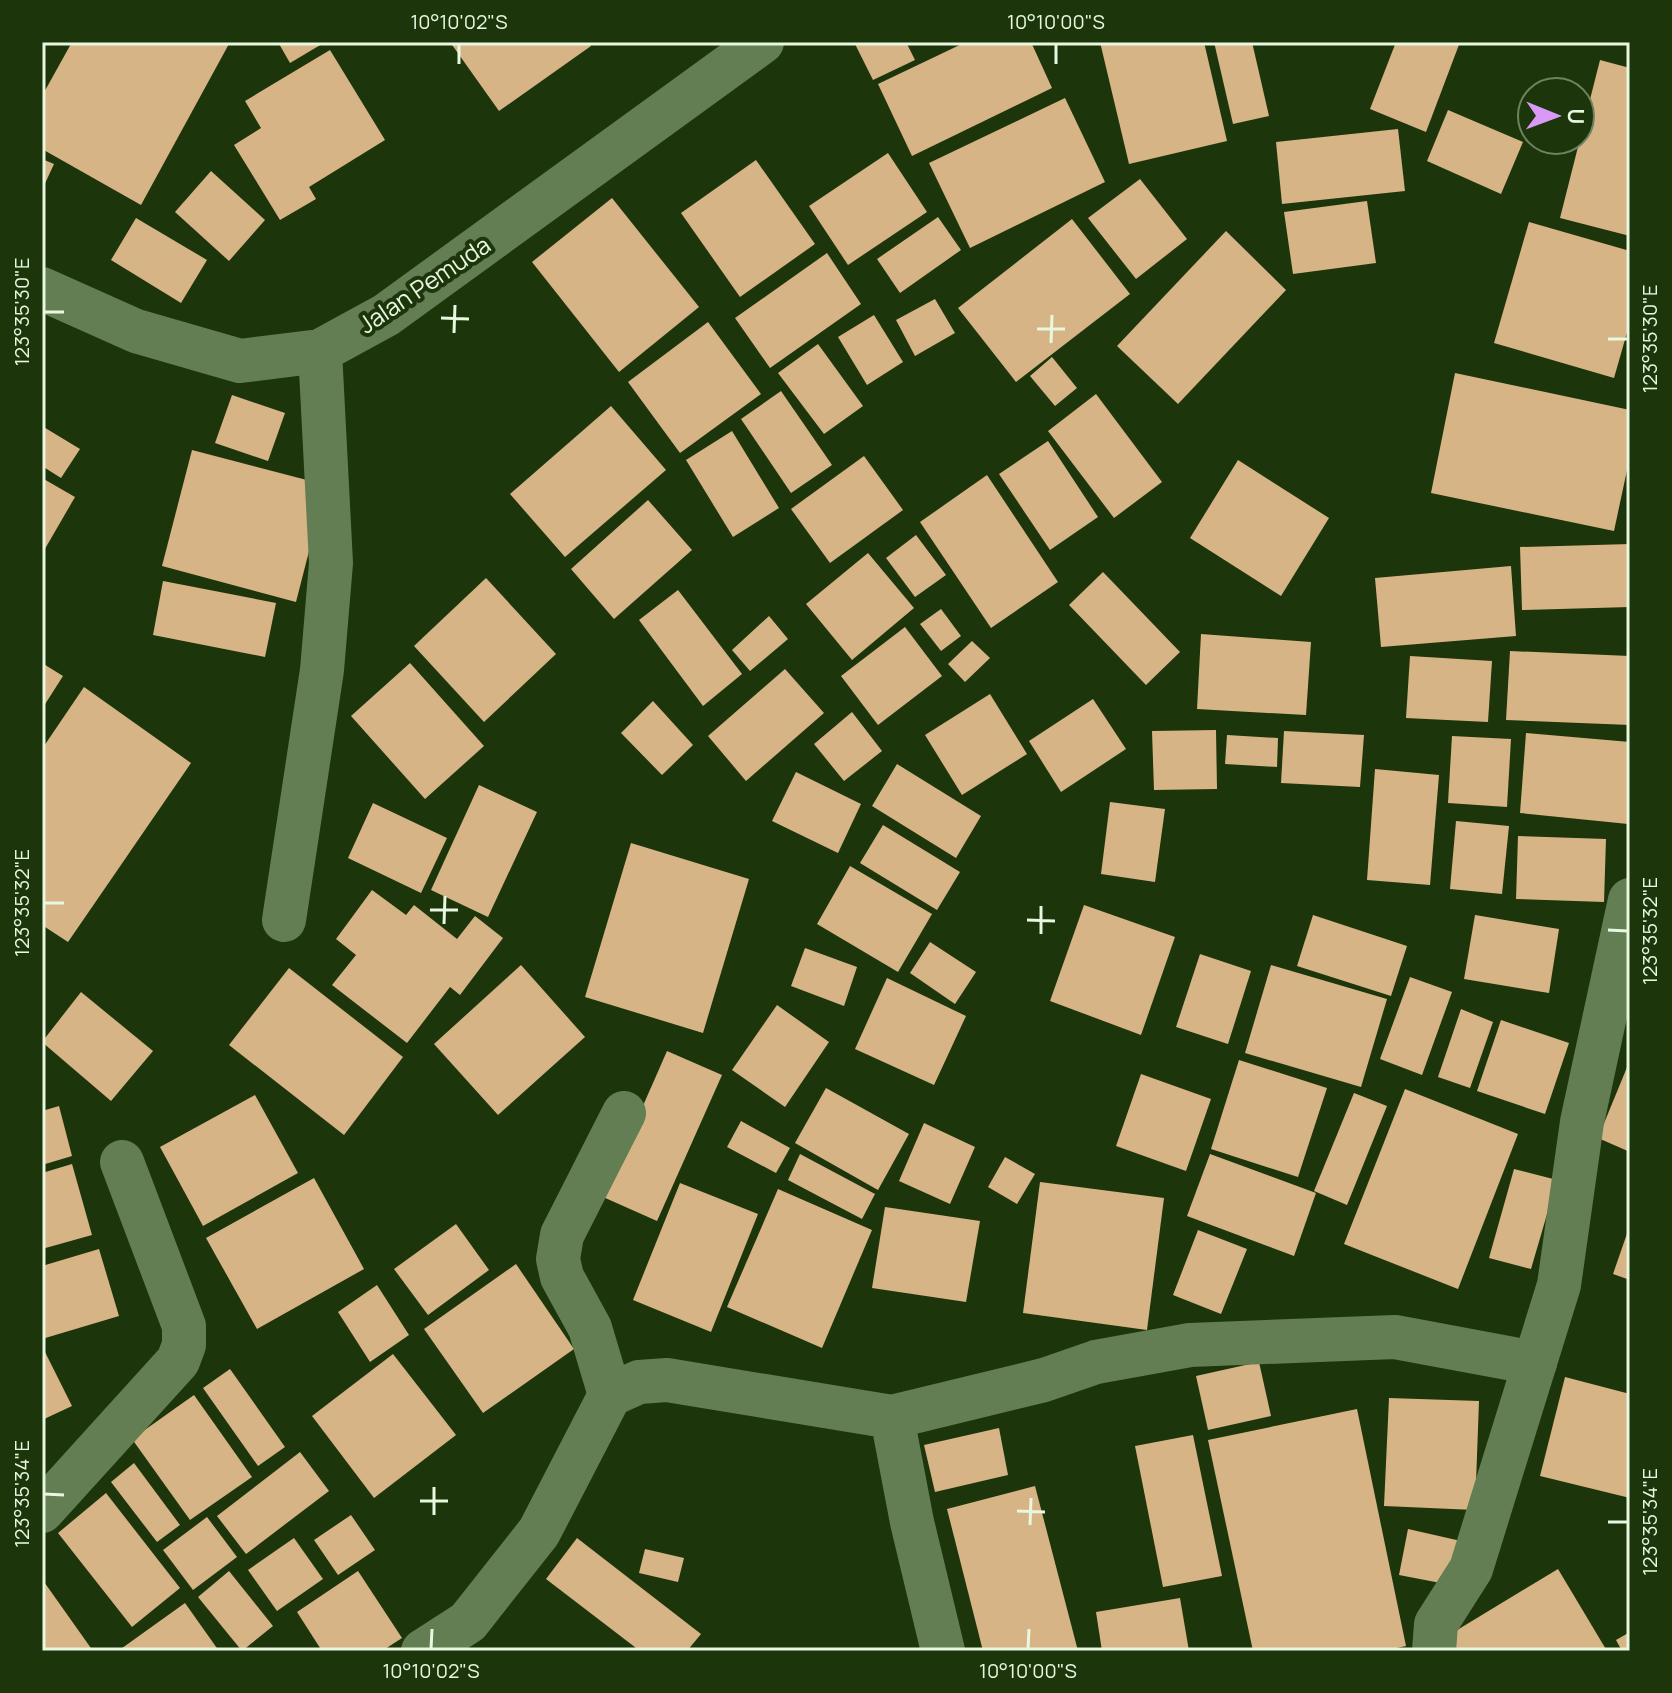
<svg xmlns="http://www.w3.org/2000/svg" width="1672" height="1693" viewBox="0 0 1672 1693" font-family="Manrope,sans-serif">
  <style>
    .building { fill: #d7b486 }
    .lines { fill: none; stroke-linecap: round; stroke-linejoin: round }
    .minor { stroke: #627e52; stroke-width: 44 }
    .ticks { fill: none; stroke: #e8f8e0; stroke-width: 3 }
    .labels { text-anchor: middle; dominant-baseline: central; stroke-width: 8; stroke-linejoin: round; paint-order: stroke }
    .street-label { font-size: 24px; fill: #e8f8e0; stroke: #1d350b }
    .neatline { fill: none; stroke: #e8f8e0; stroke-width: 3 }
    .ticks-label { font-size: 20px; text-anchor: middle; fill: #e8f8e0 }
  </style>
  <rect width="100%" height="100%" fill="#1d350b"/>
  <g class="building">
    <path d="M72 42H230L141 205 42 149V96Z"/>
    <path d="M278 42H321L322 44 290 63Z"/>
    <path d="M450 42H588L591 46 499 111Z"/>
    <path d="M854 42H906L915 60 873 80Z"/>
    <path d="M966 42H1031L1052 88 912 156 878 84Z"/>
    <path d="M1100 42H1204L1227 141 1129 164Z"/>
    <path d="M1214 42H1252L1269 116 1233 124Z"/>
    <path d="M1396 42H1460L1426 132 1370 109Z"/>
    <path d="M330 50 385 140 309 187 316 199 280 220 234 145 261 128 245 101Z"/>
    <path d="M1600 60 1630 68V236L1560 218Z"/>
    <path d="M1065 98 1105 182 970 248 929 163Z"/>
    <path d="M1448 110 1523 142 1501 194 1427 161Z"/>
    <path d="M1398 129 1405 191 1282 204 1276 142Z"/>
    <path d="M888 153 927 212 848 265 809 206Z"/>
    <path d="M42 159 54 164 42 190Z"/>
    <path d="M756 160 815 244 740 297 681 213Z"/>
    <path d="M211 171 265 220 229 261 175 212Z"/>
    <path d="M1140 179 1187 239 1136 279 1088 218Z"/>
    <path d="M612 198 699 307 619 372 532 262Z"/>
    <path d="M1367 201 1376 263 1293 274 1284 212Z"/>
    <path d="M938 217 961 250 900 293 877 259Z"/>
    <path d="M136 218 207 260 181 303 111 260Z"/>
    <path d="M1072 219 1130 294 1016 382 958 308Z"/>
    <path d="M1529 222 1630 251V322L1614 378 1494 343Z"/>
    <path d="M1226 231 1286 290 1178 404 1117 346Z"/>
    <path d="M827 253 861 304 770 368 735 318Z"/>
    <path d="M935 299 955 333 915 356 896 320Z"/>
    <path d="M874 315 903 362 867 385 838 337Z"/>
    <path d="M708 322 761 394 680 453 628 382Z"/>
    <path d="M818 344 863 406 824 434 778 373Z"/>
    <path d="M1052 357 1077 388 1055 406 1030 376Z"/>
    <path d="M1455 373 1630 410V456L1614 531 1431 493Z"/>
    <path d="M781 391 832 465 791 493 741 419Z"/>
    <path d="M1096 394 1162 482 1114 518 1048 431Z"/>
    <path d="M232 395 285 413 268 461 215 443Z"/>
    <path d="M611 406 666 470 565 557 510 494Z"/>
    <path d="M42 426 80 449 61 478 42 466Z"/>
    <path d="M732 431 779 508 733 537 686 460Z"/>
    <path d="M1048 441 1098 517 1050 550 999 474Z"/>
    <path d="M192 450 326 485 296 602 162 566Z"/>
    <path d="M864 456 903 510 830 563 791 509Z"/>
    <path d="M1238 460 1329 518 1281 596 1190 538Z"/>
    <path d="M987 475 1058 582 991 628 920 522Z"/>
    <path d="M42 478 75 497 42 554Z"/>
    <path d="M648 500 692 550 614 619 571 569Z"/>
    <path d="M916 535 946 575 915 597 886 558Z"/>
    <path d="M1630 544V607L1522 610 1520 547Z"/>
    <path d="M868 553 914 608 852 660 806 604Z"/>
    <path d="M1511 566 1516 636 1381 647 1375 578Z"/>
    <path d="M1103 572 1180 652 1146 685 1069 605Z"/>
    <path d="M486 578 556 654 484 722 414 646Z"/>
    <path d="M163 581 276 603 265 657 153 635Z"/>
    <path d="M678 590 742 674 703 706 639 620Z"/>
    <path d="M941 609 961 636 941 651 920 624Z"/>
    <path d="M769 616 788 639 750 671 732 650Z"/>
    <path d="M905 627 942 676 878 725 841 676Z"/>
    <path d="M1201 634 1311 642 1306 715 1197 709Z"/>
    <path d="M972 641 990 658 965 682 948 664Z"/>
    <path d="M1510 651 1630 656V725L1506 720Z"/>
    <path d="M1410 656 1492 661 1488 722 1406 718Z"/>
    <path d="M42 663 63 676 42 709Z"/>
    <path d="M410 663 484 746 425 799 351 716Z"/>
    <path d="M785 669 824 713 746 781 708 736Z"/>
    <path d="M84 687 191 763 68 942 42 925V749Z"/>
    <path d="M990 694 1027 754 962 795 925 735Z"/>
    <path d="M1093 699 1126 749 1061 792 1029 741Z"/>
    <path d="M653 701 693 745 662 775 621 733Z"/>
    <path d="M852 712 882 751 844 781 814 744Z"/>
    <path d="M1216 730 1217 789 1154 790 1152 731Z"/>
    <path d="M1284 731 1364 735 1360 787 1281 783Z"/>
    <path d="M1526 733 1630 742 1628 824 1520 813Z"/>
    <path d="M1227 735 1278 738 1277 767 1225 764Z"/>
    <path d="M1452 736 1511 739 1507 807 1448 803Z"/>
    <path d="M897 764 981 816 956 858 872 806Z"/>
    <path d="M1375 769 1439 775 1430 885 1367 880Z"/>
    <path d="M796 772 861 804 838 853 772 821Z"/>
    <path d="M479 785 537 812 488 917 431 890Z"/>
    <path d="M1110 802 1165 809 1155 882 1101 874Z"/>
    <path d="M373 803 447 838 421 893 348 858Z"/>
    <path d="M1456 821 1509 826 1502 894 1450 889Z"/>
    <path d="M883 825 960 872 937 910 860 863Z"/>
    <path d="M1518 836 1606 839 1604 902 1516 899Z"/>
    <path d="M631 843 749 879 703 1033 585 997Z"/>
    <path d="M850 866 932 914 898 972 817 924Z"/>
    <path d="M372 890 406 915 414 905 457 939 475 916 503 938 460 995 450 987 407 1043 332 985 356 955 336 939Z"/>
    <path d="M1084 905 1175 937 1141 1035 1050 1001Z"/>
    <path d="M1313 915 1407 946 1391 996 1297 966Z"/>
    <path d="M1475 915 1559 929 1549 993 1464 979Z"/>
    <path d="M930 942 976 972 955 1004 910 973Z"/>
    <path d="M805 948 857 967 844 1006 791 986Z"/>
    <path d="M1200 954 1251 971 1228 1044 1176 1027Z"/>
    <path d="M521 965 585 1037 498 1115 434 1044Z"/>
    <path d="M1271 965 1387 999 1361 1087 1245 1053Z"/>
    <path d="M289 968 403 1057 344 1135 229 1045Z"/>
    <path d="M1410 977 1452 992 1422 1075 1380 1059Z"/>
    <path d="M887 978 966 1016 934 1085 855 1049Z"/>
    <path d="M81 992 153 1051 111 1101 42 1042Z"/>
    <path d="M777 1005 829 1042 785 1107 732 1070Z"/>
    <path d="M1461 1009 1493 1022 1470 1088 1438 1077Z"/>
    <path d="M1501 1020 1569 1043 1545 1114 1477 1091Z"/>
    <path d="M667 1051 722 1075 657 1221 603 1197Z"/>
    <path d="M1239 1060 1327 1088 1298 1177 1211 1149Z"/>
    <path d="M1630 1060V1152L1598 1138Z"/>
    <path d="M1141 1074 1211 1099 1186 1171 1116 1146Z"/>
    <path d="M826 1088 909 1134 878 1190 795 1143Z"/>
    <path d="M1405 1089 1518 1134 1458 1289 1344 1244Z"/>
    <path d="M1354 1093 1387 1106 1347 1205 1314 1191Z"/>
    <path d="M255 1095 298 1173 203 1226 160 1147Z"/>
    <path d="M59 1106 72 1156 42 1165V1111Z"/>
    <path d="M741 1121 790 1148 776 1173 727 1147Z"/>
    <path d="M924 1123 975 1147 950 1204 899 1181Z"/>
    <path d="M800 1154 875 1194 862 1219 788 1180Z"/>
    <path d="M1210 1154 1316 1193 1294 1256 1187 1216Z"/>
    <path d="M1005 1157 1035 1174 1017 1204 988 1187Z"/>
    <path d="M72 1164 92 1235 42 1249V1173Z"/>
    <path d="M1514 1169 1557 1180 1531 1269 1489 1258Z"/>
    <path d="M314 1178 364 1269 257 1329 206 1238Z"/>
    <path d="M1040 1182 1164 1198 1147 1330 1023 1313Z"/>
    <path d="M680 1183 758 1214 711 1332 633 1300Z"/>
    <path d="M778 1189 872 1230 822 1348 727 1307Z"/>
    <path d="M885 1207 980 1221 966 1302 872 1288Z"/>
    <path d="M456 1224 489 1270 428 1315 394 1269Z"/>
    <path d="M1630 1225V1280L1613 1274Z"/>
    <path d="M1198 1230 1247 1249 1221 1314 1173 1295Z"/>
    <path d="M99 1249 119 1316 42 1339V1266Z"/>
    <path d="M516 1264 574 1349 483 1413 424 1329Z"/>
    <path d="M377 1285 409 1335 370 1362 338 1312Z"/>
    <path d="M42 1346 72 1406 42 1420Z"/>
    <path d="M393 1354 456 1435 374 1498 312 1416Z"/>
    <path d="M1259 1362 1271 1416 1208 1430 1196 1376Z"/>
    <path d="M230 1369 285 1447 258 1466 203 1388Z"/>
    <path d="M1565 1377 1630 1394V1498L1540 1476Z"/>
    <path d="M194 1395 252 1477 190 1520 132 1439Z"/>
    <path d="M1389 1398 1479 1401 1475 1510 1384 1506Z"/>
    <path d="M1357 1409 1406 1646 1383 1651H1253L1208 1440Z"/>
    <path d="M999 1428 1008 1475 935 1492 924 1445Z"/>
    <path d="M1193 1435 1222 1576 1163 1587 1135 1446Z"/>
    <path d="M300 1452 329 1491 246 1554 217 1516Z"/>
    <path d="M134 1463 180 1525 157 1542 111 1482Z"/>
    <path d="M1035 1486 1078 1651H983L947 1509Z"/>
    <path d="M106 1493 180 1588 132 1627 58 1533Z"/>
    <path d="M351 1515 375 1550 338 1575 314 1540Z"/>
    <path d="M207 1517 237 1557 193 1590 163 1550Z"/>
    <path d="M1408 1529 1461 1541 1451 1585 1399 1575Z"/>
    <path d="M294 1538 323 1579 277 1611 248 1570Z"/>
    <path d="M577 1538 701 1634 687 1651H640L546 1579Z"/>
    <path d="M645 1549 684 1558 678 1582 639 1573Z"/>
    <path d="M1558 1569 1607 1651H1452L1444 1638Z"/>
    <path d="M229 1571 273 1626 242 1651 198 1597Z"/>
    <path d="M358 1571 402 1638 382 1651H322L297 1612Z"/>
    <path d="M42 1579 93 1651H42Z"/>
    <path d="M1180 1598 1189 1651H1102L1096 1612Z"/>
    <path d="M185 1603 219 1651H118Z"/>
    <path d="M1630 1632V1651H1622L1616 1640Z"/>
  </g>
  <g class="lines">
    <g class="minor">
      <path d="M42 289 136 331 240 361 320 351 386 315 762 42"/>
      <path d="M284 920 322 670 331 563 320 351"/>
      <path d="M610 1395 590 1328 562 1277 558 1259 562 1235 624 1113"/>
      <path d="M892 1417 1044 1380 1096 1362 1190 1345 1395 1337 1535 1363"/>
      <path d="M42 1511 178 1361 184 1345V1326L122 1162"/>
      <path d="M423 1651 468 1622 539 1532 610 1395 639 1382 667 1380 892 1417 912 1522 943 1651"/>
      <path d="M1434 1651 1436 1624 1471 1569 1559 1285 1582 1122 1630 900"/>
    </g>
  </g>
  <path class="ticks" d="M459 64V44M1056 64V44M44 312H64M441 318 469 319M1037 329H1065M454 333 455 305M1608 339H1628M1051 343 1052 315M44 903H64M430 910H458M1027 920 1055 921M444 924 445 896M1608 930 1628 931M1041 934V906M44 1494 64 1495M420 1501H448M1017 1511 1045 1512M434 1515V1487M1608 1522H1628M1030 1525 1031 1498M431 1649 432 1629M1028 1649 1029 1629"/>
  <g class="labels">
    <g class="street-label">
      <text transform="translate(424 284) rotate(-34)">Jalan Pemuda</text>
    </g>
  </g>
  <rect width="1672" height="1693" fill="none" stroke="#1d350b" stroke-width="88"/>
  <g transform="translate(1556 116) rotate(91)"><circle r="38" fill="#1d350b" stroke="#6e8360" stroke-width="2"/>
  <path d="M0-6L14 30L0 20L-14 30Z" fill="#d99af7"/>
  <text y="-12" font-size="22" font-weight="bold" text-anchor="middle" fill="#e8f8e0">U</text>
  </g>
  <rect x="44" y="44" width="1584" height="1605" class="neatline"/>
  <g class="ticks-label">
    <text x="459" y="29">10°10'02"S</text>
    <text x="1056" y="29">10°10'00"S</text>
    <text transform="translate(22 312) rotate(-90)" y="7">123°35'30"E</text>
    <text transform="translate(1650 339) rotate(-90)" y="7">123°35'30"E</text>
    <text transform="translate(22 903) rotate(-90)" y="7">123°35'32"E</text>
    <text transform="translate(1650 931) rotate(-90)" y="7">123°35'32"E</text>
    <text transform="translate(22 1494) rotate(-90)" y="7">123°35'34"E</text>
    <text transform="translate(1650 1522) rotate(-90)" y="7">123°35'34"E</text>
    <text x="431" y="1678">10°10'02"S</text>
    <text x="1028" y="1678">10°10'00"S</text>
  </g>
</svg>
